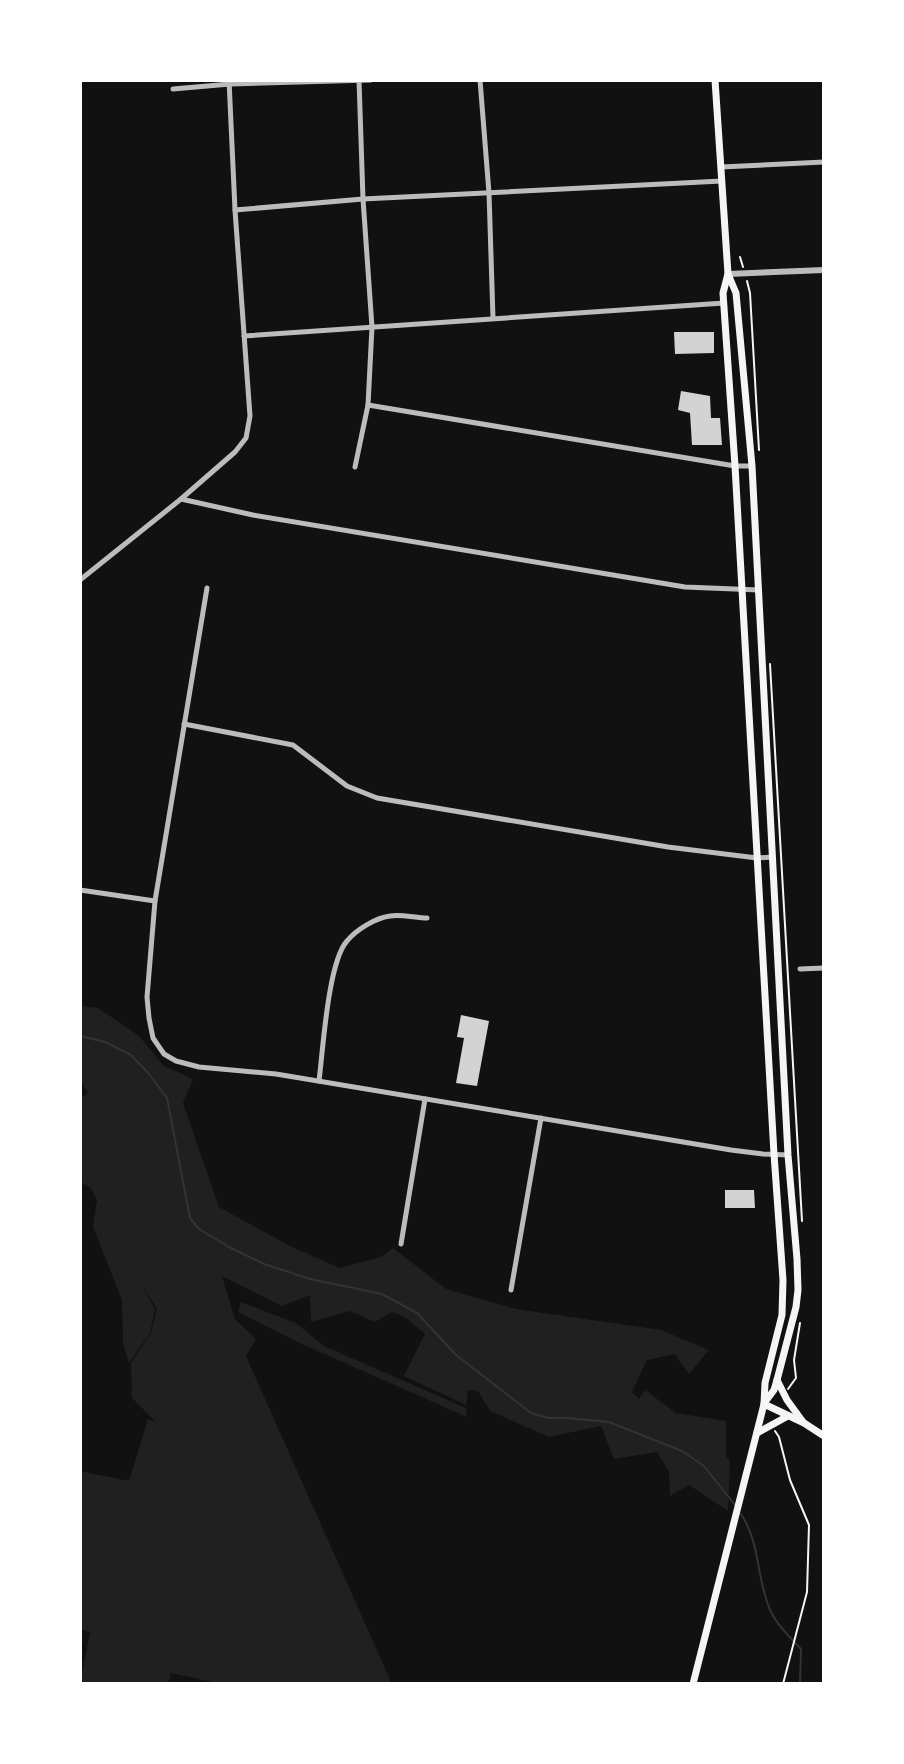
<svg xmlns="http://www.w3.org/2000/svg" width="904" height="1764" viewBox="0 0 904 1764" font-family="'Zilla Slab',serif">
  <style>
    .green { fill: #202020 }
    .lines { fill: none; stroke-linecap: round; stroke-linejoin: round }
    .stream { stroke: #333; stroke-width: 2 }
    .building { fill: #d3d3d3 }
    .path { stroke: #f5f5f5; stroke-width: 2 }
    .minor { stroke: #bcbcbc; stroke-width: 5 }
    .tertiary { stroke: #bcbcbc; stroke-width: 6 }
    .secondary { stroke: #f5f5f5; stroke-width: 7 }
  </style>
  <rect width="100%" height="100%" fill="#111"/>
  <g class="green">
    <path d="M80 1006 98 1008 139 1036 164 1066 193 1079 183 1103 219 1207 292 1247 340 1268 381 1257 393 1248 446 1289 516 1309 661 1330 709 1350 689 1374 675 1354 647 1360 632 1392 639 1399 645 1390 676 1413 726 1421V1457L730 1461 728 1511 689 1485 670 1496 669 1472 657 1452 614 1459 601 1426 549 1437 490 1411 478 1391 468 1390 466 1405 404 1376 425 1334 405 1317 392 1312 375 1322 350 1311 311 1322 310 1295 282 1306 222 1276 235 1319 256 1339 246 1356 392 1684H222L171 1673 168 1684H80L90 1632 80 1629V1471L129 1481 148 1419 157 1423 132 1398 131 1363 151 1333 157 1309 140 1282 155 1309 150 1333 129 1363 123 1344 122 1300 93 1227 97 1200 91 1188 80 1182V1098L88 1093 80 1079Z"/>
    <path d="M241 1302 296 1323 324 1346 466 1408 467 1417 304 1345 238 1312Z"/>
  </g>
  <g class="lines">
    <g class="stream">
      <path d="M80 1036 105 1042 131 1055 149 1074 167 1098 190 1218 199 1229 229 1247 264 1264 310 1279 382 1294 417 1313 456 1355 531 1413 548 1418H567L609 1422 682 1451 704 1466 735 1505"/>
      <path d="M741 1514C761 1545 756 1577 770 1610 777 1625 790 1637 801 1649L800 1684"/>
    </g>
  </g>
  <g class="building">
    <path d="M674 332H714V353L675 354Z"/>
    <path d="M681 391 710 396 711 418H720L722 445H692L690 413 678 410Z"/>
    <path d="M461 1015 489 1021 477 1086 456 1083 464 1038 457 1037Z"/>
    <path d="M725 1190H754L755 1208H725Z"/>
  </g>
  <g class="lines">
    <g class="path">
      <path d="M740 257 743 267"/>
      <path d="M747 281 750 293 759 450"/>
      <path d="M770 664 802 1221"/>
      <path d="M788 1389 796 1378 794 1360 800 1323"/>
      <path d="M775 1431 779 1437 790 1480 809 1525 807 1592 783 1684"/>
    </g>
    <g class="minor">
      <path d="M480 80 489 193 493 318"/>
      <path d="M173 89 230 84 371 80"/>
      <path d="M721 167 824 162"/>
      <path d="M235 210 363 199 722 181"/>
      <path d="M244 336 724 303"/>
      <path d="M368 405 735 466H752"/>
      <path d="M355 467 368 405 372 327 363 199 359 80"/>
      <path d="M181 499 253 515 685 587 759 590"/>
      <path d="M80 580 181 499 235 452 246 438 250 416 235 210 229 80"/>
      <path d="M207 588 155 901 147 997 149 1018 153 1038 164 1054 176 1061 199 1067 276 1074 731 1150 763 1154 788 1155"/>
      <path d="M184 724 293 745 347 786 377 798 668 847 757 858 773 857"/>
      <path d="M80 890 155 901"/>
      <path d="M800 969 824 968"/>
      <path d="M319 1081C323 1050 328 962 347 941 356 930 375 918 390 916 401 914 416 918 427 918"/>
      <path d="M401 1244 425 1099"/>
      <path d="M511 1290 541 1118"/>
    </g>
    <path class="tertiary" d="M728 274 824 270"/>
    <g class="secondary">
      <path d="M715 80 728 274 736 293 752 466 788 1155 797 1259 798 1290 796 1307 777 1380 774 1390 765 1402"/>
      <path d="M777 1380 787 1400 803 1422"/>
      <path d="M764 1404 804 1423 824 1436"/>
      <path d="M757 1433 788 1416"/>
      <path d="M693 1684 764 1404 765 1383 782 1315 783 1280 774 1154 735 466 723 293 728 274"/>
    </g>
  </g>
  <rect width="904" height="1764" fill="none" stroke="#ffffff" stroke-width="164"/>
</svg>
